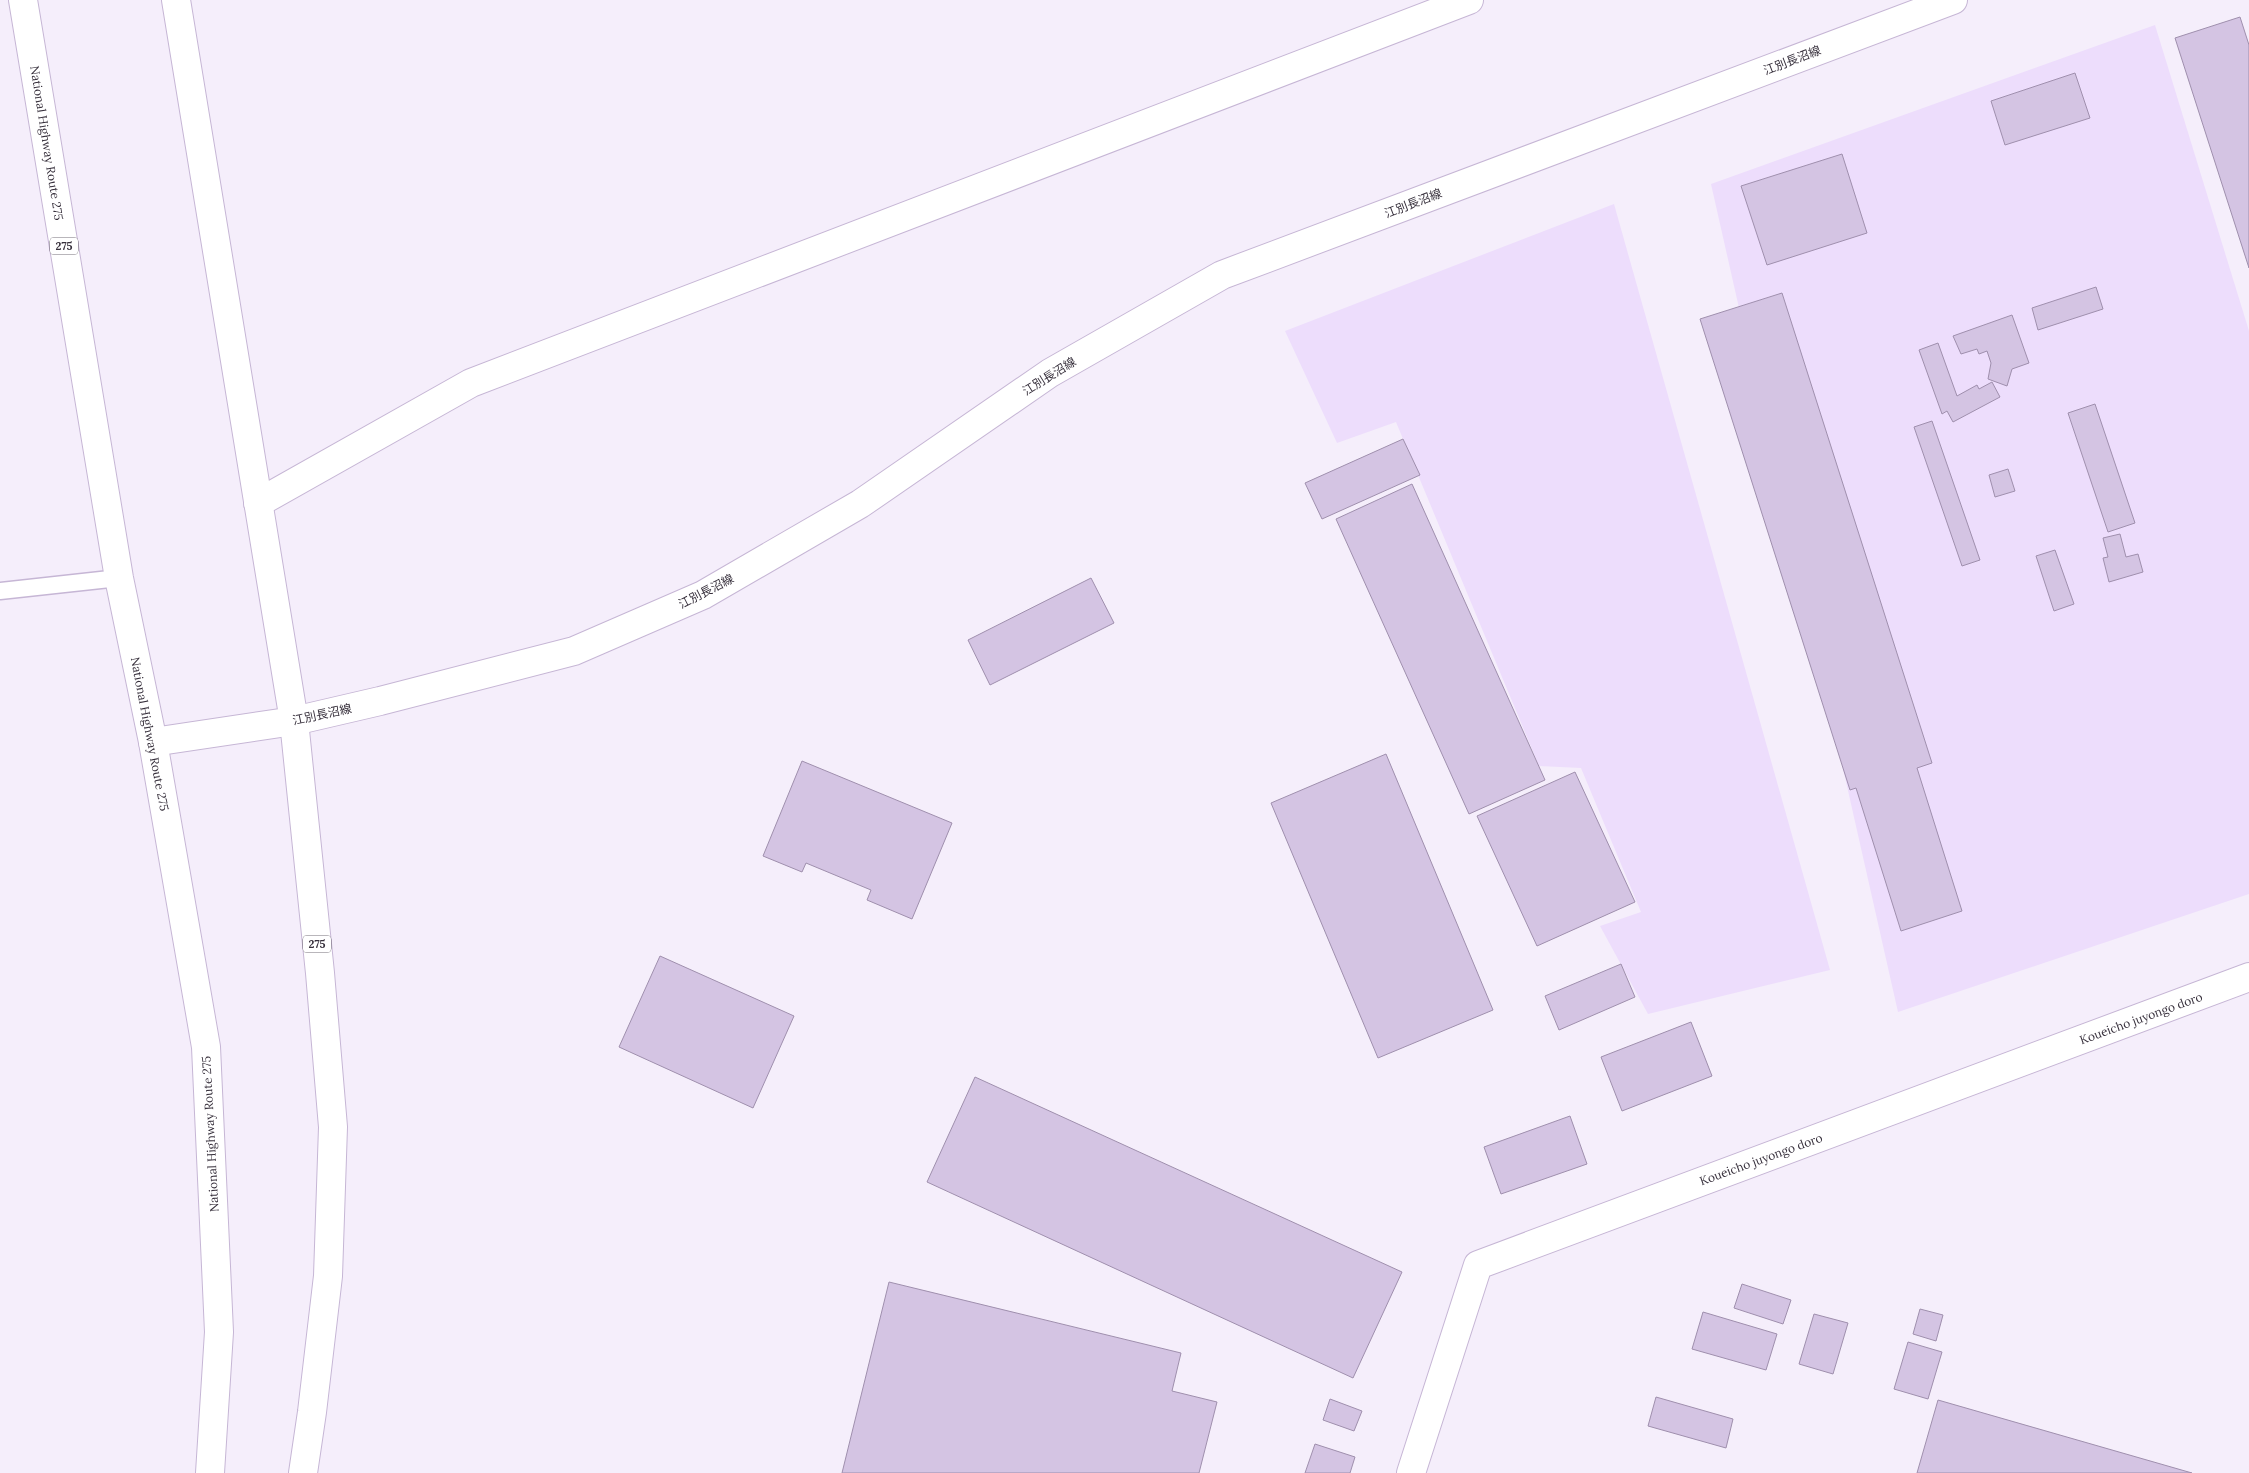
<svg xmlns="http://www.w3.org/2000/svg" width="2249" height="1473" viewBox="0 0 2249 1473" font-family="Lora,'Noto Sans JP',serif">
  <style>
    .built { fill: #edddfc }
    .building { fill: #d4c4e3; stroke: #9f8fad }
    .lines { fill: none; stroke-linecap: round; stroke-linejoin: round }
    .lane-casing { stroke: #c6b6d5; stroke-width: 19 }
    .street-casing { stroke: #c6b6d5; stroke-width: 30 }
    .secondary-casing { stroke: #c6b6d5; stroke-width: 30 }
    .highway-casing { stroke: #c6b6d5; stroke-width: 30 }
    .lane { stroke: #fff; stroke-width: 16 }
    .street { stroke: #fff; stroke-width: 28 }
    .secondary { stroke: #fff; stroke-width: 28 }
    .highway { stroke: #fff; stroke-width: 28 }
    .labels { text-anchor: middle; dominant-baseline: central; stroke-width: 4; stroke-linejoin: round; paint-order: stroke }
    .shield { fill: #fff; stroke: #726d76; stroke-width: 1 }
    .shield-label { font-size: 11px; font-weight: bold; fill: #362f3b }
    .street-label { font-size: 12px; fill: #362f3b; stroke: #fff }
  </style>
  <rect width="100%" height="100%" fill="#f5eefb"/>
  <g class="built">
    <path d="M2155 25 2249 331V894L1898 1012 1711 184Z"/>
    <path d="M1614 204 1830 970 1648 1014 1600 926 1641 912 1581 768 1539 766 1396 422 1337 443 1285 331Z"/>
  </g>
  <g class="building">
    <path d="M2240 17 2249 45V268L2175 38Z"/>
    <path d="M2075 73 2090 118 2005 145 1991 101Z"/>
    <path d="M1842 154 1867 233 1767 265 1741 186Z"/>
    <path d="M2096 287 2103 309 2038 330 2032 308Z"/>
    <path d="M1782 293 1932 763 1917 768 1962 911 1901 931 1856 788 1850 790 1700 319Z"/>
    <path d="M2012 315 2029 363 2012 369 2007 386 1988 379 1991 363 1987 351 1979 354 1977 349 1961 354 1953 336Z"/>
    <path d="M1938 343 1957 396 1977 385 1979 389 1992 382 2000 397 1953 422 1947 411 1942 414 1919 350Z"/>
    <path d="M2095 404 2135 523 2108 532 2068 413Z"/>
    <path d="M1932 421 1980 560 1962 566 1914 427Z"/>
    <path d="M1403 439 1420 475 1322 519 1305 483Z"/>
    <path d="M2008 469 2015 491 1995 497 1989 475Z"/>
    <path d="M1412 484 1545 780 1469 814 1336 519Z"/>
    <path d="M2120 534 2126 557 2138 554 2143 572 2109 582 2103 558 2108 557 2103 538Z"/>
    <path d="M2055 550 2074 604 2054 611 2036 556Z"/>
    <path d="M1091 578 1114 623 990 685 968 640Z"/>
    <path d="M1386 754 1493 1010 1378 1058 1271 803Z"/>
    <path d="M802 761 952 823 912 919 867 900 871 890 806 863 802 872 763 856Z"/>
    <path d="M1575 772 1635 902 1537 946 1477 816Z"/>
    <path d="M660 956 794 1016 753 1108 619 1047Z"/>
    <path d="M1621 964 1635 997 1559 1030 1545 996Z"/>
    <path d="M1691 1022 1712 1076 1622 1111 1601 1057Z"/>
    <path d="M975 1077 1402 1272 1353 1378 927 1182Z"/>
    <path d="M1570 1116 1587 1164 1501 1194 1484 1147Z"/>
    <path d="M889 1282 1181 1353 1172 1391 1217 1402 1199 1473H842Z"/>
    <path d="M1742 1284 1791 1300 1783 1324 1734 1308Z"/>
    <path d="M1920 1309 1943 1315 1936 1341 1913 1334Z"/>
    <path d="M1703 1312 1777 1334 1766 1370 1692 1349Z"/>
    <path d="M1814 1314 1848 1323 1833 1374 1799 1364Z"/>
    <path d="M1908 1342 1942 1352 1928 1399 1894 1389Z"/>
    <path d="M1656 1397 1733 1419 1726 1448 1648 1426Z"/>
    <path d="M1330 1399 1362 1411 1354 1431 1323 1420Z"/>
    <path d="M1938 1400 2192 1473H1917Z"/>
    <path d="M1315 1444 1355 1457 1350 1473H1305Z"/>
  </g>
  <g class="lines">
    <defs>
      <path id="lane" d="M0 591 119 578"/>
      <path id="street" d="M258 503 471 383 1469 0"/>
      <g id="secondary">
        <path d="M153 742 294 721 380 701 574 651 703 595 860 504 1050 373 1222 275 1953 0"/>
        <path d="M1411 1473 1478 1265 2249 977"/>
      </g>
      <g id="highway">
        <path d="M23 0 119 578 153 742 206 1047 219 1332 210 1473"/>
        <path d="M176 0 294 721 320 973 333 1127 328 1276 312 1412 303 1473"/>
      </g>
    </defs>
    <use href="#lane" class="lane-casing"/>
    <use href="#street" class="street-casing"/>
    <use href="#secondary" class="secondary-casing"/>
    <use href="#highway" class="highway-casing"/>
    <use href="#lane" class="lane"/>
    <use href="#street" class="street"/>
    <use href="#secondary" class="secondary"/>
    <use href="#highway" class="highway"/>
  </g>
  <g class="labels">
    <g class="shield">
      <rect x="50" y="237.5" width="28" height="17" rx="4"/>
      <rect x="303" y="935.5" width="28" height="17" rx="4"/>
    </g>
    <g class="shield-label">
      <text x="64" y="246">275</text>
      <text x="317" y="944">275</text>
    </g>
    <g class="street-label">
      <text transform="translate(1792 60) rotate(-21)">江別長沼線</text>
      <text transform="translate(47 143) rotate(81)">National Highway Route 275</text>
      <text transform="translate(1413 203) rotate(-21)">江別長沼線</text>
      <text transform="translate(1049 376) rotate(-32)">江別長沼線</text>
      <text transform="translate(706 591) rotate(-27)">江別長沼線</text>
      <text transform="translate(322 714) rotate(-12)">江別長沼線</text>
      <text transform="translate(150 734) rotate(79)">National Highway Route 275</text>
      <text transform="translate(2141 1018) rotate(-20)">Koueicho juyongo doro</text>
      <text transform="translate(210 1134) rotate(-93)">National Highway Route 275</text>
      <text transform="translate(1761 1159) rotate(-20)">Koueicho juyongo doro</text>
    </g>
  </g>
</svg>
